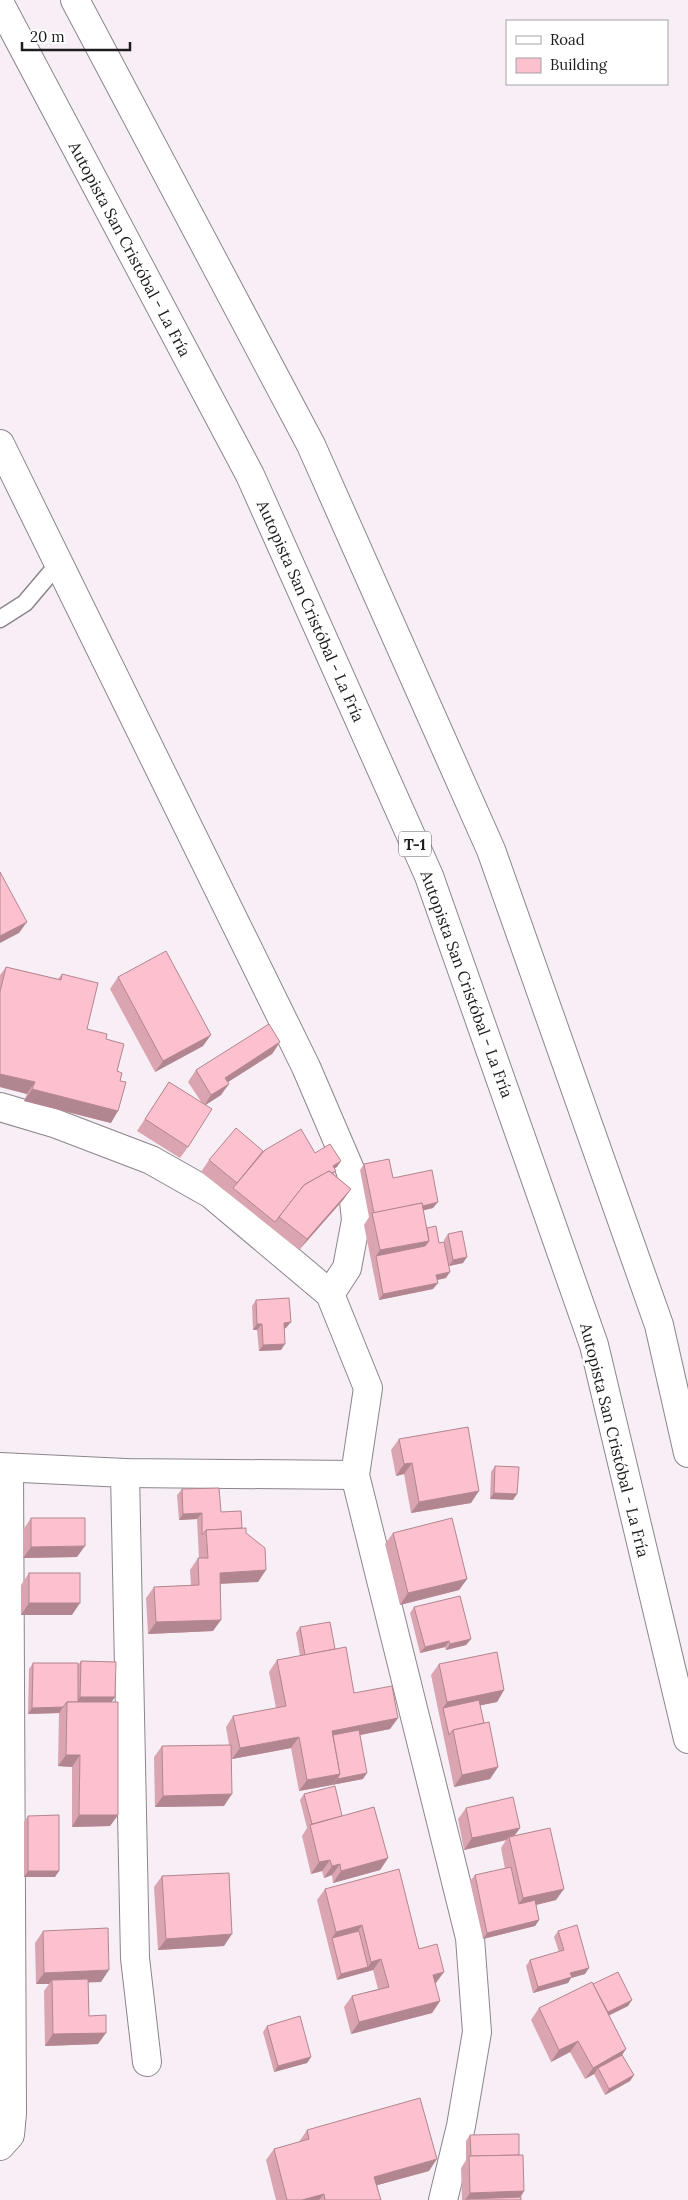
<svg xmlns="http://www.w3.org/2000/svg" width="688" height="2200" viewBox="0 0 688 2200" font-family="Lora,serif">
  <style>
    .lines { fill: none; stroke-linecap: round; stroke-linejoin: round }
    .lane-casing { stroke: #8c858b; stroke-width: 19 }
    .street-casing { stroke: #8c858b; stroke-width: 30 }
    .highway-casing { stroke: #8c858b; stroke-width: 30 }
    .lane { stroke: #fff; stroke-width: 16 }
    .street { stroke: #fff; stroke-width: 28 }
    .highway { stroke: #fff; stroke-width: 28 }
    .wall { fill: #daa5b1 }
    .shaded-wall { fill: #b18690 }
    .building { fill: #fdc0ce; stroke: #b18690 }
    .labels { text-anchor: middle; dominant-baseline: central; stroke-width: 5; stroke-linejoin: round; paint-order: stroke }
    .shield { fill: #fff; stroke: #626062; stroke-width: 1 }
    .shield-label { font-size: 15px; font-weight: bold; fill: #1e1c1e }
    .street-label { font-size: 16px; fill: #1e1c1e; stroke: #fff }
  </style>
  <rect width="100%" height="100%" fill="#f7eff5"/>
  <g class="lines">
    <defs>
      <path id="lane" d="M0 619 25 603 58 564"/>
      <g id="street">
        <path d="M0 444 306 1067 351 1172 356 1220 347 1268 330 1294"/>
        <path d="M0 1107 54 1123 151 1160 211 1194 330 1294 368 1388 355 1475 470 1938 477 2032 461 2126 443 2200"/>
        <path d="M0 1467 125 1473 355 1475"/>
        <path d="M125 1473 135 1958 147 2062"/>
        <path d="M0 2146 10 2135 12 2113 9 1468"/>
      </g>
      <g id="highway">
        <path d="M75 0 311 445 491 850 659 1325 688 1453"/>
        <path d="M0 4 250 475 429 876 594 1345 688 1739"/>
      </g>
    </defs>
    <use href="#lane" class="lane-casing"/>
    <use href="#street" class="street-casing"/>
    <use href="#highway" class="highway-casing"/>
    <use href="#lane" class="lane"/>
    <use href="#street" class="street"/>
    <use href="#highway" class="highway"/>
  </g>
  <g class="wall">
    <path d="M6 967 58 979 62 974 87 1029 106 1039 117 1071 111 1123 24 1101 27 1094 0 1087V975Z"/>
    <path d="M118 977 203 1046 155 1072 110 989Z"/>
    <path d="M280 1042 272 1054 228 1082 221 1095 205 1105 188 1147 180 1158 137 1131 169 1082 202 1103 188 1082 196 1070Z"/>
    <path d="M263 1151 315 1153 341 1161 335 1168 334 1174 351 1189 343 1200 299 1250 229 1194 201 1172 209 1160Z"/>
    <path d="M364 1164 393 1178 433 1208 423 1210 427 1228 439 1243 444 1242V1240L448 1234 463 1263 449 1266 446 1278 437 1280 433 1289 379 1300 364 1225 369 1217 360 1170Z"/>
    <path d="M256 1300 286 1328 284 1329 281 1350 259 1351 257 1330H253L252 1306Z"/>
    <path d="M399 1439 471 1503 411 1513 404 1474 396 1476 391 1450Z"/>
    <path d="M495 1466 513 1500 490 1499 491 1472Z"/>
    <path d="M182 1489 221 1512 242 1528 246 1533 258 1582 221 1584 213 1631 148 1634 146 1598 154 1587 191 1585 190 1570 198 1558H199L197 1519 179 1520 177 1495Z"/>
    <path d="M31 1518 77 1557 23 1558V1530Z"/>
    <path d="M393 1533 467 1579 459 1590 400 1605 385 1544Z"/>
    <path d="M29 1573 72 1615H21V1585Z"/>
    <path d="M414 1607 471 1639 466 1645 446 1650 445 1647 420 1653 410 1613Z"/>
    <path d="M300 1627 335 1649 354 1693 398 1718 390 1729 360 1735 363 1779 299 1791 291 1748 232 1759 231 1757 224 1806 155 1807 154 1757 162 1746 229 1745 226 1727 233 1716 276 1708 269 1672 277 1660 300 1656 296 1633Z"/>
    <path d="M81 1661 111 1702 118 1815 110 1826 72 1827V1767L58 1766 59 1713 28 1714 29 1669 33 1663 78 1665Z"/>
    <path d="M439 1664 504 1690 497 1702 480 1705 484 1723 498 1767 490 1779 454 1787 431 1675Z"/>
    <path d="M304 1794 342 1816 388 1858 380 1870 333 1883 332 1875 324 1878 322 1871 311 1874 302 1836 307 1828 300 1800Z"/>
    <path d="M466 1808 520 1828 514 1836 556 1900 536 1905 539 1920 535 1926 483 1939 470 1881 475 1875 505 1869 501 1848 506 1840 464 1850 458 1819Z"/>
    <path d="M28 1816 55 1877H24V1822Z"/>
    <path d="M162 1876 224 1946 158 1950 154 1887Z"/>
    <path d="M325 1889 419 1949 436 1983 435 1984 440 2001 432 2013 351 2034 344 2007 352 1996 378 1989 373 1970 337 1980 317 1900Z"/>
    <path d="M43 1931 101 1982H88L89 2016 98 2044 45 2046 44 1991 49 1984H36L35 1943Z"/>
    <path d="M558 1931 585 1974 571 1978 568 1983 533 1993 526 1966 530 1960 559 1952 554 1937Z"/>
    <path d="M628 2006 609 2015 626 2049 622 2055 634 2075 630 2081 605 2095 594 2074 585 2079 570 2052 551 2062 531 2020 539 2008Z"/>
    <path d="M267 2026 311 2057 307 2063 274 2072 263 2032Z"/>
    <path d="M307 2130 429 2171 377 2185 381 2200H276L266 2160 274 2149 299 2142Z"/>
    <path d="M470 2135 519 2155 524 2191 521 2197V2200H462L461 2168 466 2160V2141Z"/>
  </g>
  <g class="shaded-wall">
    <path d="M27 922 19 933 0 943V936Z"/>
    <path d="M211 1035 203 1046 155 1072 163 1061Z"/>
    <path d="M280 1042 272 1054 217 1089 225 1078Z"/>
    <path d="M0 1074 35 1082 27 1094 0 1087Z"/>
    <path d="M229 1084 221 1095 204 1106 211 1095Z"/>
    <path d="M32 1089 118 1111 111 1123 24 1101Z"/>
    <path d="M341 1161 337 1167 329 1172 333 1166Z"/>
    <path d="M351 1189 343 1200 299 1250 307 1239Z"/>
    <path d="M438 1202 433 1208 374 1223 375 1217Z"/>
    <path d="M429 1241 421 1252 376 1256 372 1262 380 1250Z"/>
    <path d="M467 1257 463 1263 449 1266 453 1260Z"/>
    <path d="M450 1272 446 1278 432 1281 436 1275Z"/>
    <path d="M438 1283 433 1289 379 1300 383 1294Z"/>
    <path d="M291 1322 286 1328 280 1329 284 1323Z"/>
    <path d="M257 1324H262L257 1330H253Z"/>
    <path d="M285 1344 281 1350 259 1351 263 1345Z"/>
    <path d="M412 1463 404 1474 396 1476 404 1464Z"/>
    <path d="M479 1491 471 1503 411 1513 419 1502Z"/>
    <path d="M494 1493 517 1494 513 1500 490 1499Z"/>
    <path d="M202 1513 197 1519 179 1520 183 1514Z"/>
    <path d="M85 1546 77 1557 23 1558 31 1547Z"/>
    <path d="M266 1570 258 1582 212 1584 220 1573Z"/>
    <path d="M467 1579 459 1590 400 1605 408 1593Z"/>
    <path d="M29 1603H80L72 1615H21Z"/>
    <path d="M221 1620 213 1631 148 1634 156 1622Z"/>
    <path d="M471 1639 466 1645 446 1650 450 1644Z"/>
    <path d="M449 1641 445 1647 420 1653 425 1647Z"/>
    <path d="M504 1690 497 1702 444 1713 443 1708 447 1702Z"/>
    <path d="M80 1697H115L111 1703H76Z"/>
    <path d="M63 1707 59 1713 28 1714 32 1708Z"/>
    <path d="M398 1718 390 1729 330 1741 332 1731Z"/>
    <path d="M299 1737 291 1748 232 1759 240 1748Z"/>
    <path d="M66 1755H80L72 1767 58 1766Z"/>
    <path d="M498 1767 490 1779 454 1787 462 1775Z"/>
    <path d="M367 1773 363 1779 332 1785 337 1779Z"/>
    <path d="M340 1774 332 1785 299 1791 307 1780Z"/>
    <path d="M232 1794 224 1806 155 1807 163 1796Z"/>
    <path d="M79 1815H118L110 1826 72 1827Z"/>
    <path d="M520 1828 512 1839 509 1837 506 1840 464 1850 472 1838Z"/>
    <path d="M388 1858 380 1870 333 1883 341 1871Z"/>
    <path d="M330 1860 322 1871 311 1874 319 1862Z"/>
    <path d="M340 1864 332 1875 324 1878 332 1866Z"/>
    <path d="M28 1871H59L55 1877H24Z"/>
    <path d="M564 1889 556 1900 515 1910 523 1898Z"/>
    <path d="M539 1920 535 1926 483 1939 487 1933Z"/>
    <path d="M362 1925 354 1937 332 1938 336 1932Z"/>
    <path d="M232 1934 224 1946 158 1950 166 1939Z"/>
    <path d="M381 1959 373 1970 337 1980 341 1974 368 1967 371 1962Z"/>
    <path d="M589 1968 585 1974 571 1978 568 1983 533 1993 538 1987 570 1973Z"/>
    <path d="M109 1970 101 1982 52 1984V1980L49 1984H36L44 1973Z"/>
    <path d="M444 1972 436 1983 425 1986 433 1975Z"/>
    <path d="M632 2000 628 2006 598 2021 602 2015Z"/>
    <path d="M440 2001 432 2013 351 2034 359 2022Z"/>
    <path d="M106 2033 98 2044 45 2046 53 2034Z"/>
    <path d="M578 2041 570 2052 551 2062 559 2050Z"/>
    <path d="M626 2049 618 2061 598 2068 594 2074 585 2079 593 2068Z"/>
    <path d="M311 2057 307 2063 274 2072 278 2066Z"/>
    <path d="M634 2075 630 2081 605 2095 609 2089Z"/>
    <path d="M437 2159 429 2171 367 2188 374 2177Z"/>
    <path d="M524 2191 518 2200 466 2199 470 2193Z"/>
    <path d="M324 2194 319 2200H302Z"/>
  </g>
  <g class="building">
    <path d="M0 872 27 922 0 936Z"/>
    <path d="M166 951 211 1035 163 1061 118 977Z"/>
    <path d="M6 967 61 980 62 974 98 983 87 1029 107 1034 106 1039 124 1044 117 1071 122 1073 120 1081 126 1082 118 1111 32 1089 35 1082 0 1074V992Z"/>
    <path d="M269 1024 280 1042 225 1078 229 1084 211 1095 196 1070Z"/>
    <path d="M169 1082 212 1109 188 1147 145 1119Z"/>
    <path d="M236 1128 263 1151 237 1183 209 1160Z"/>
    <path d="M301 1129 315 1153 330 1144 341 1161 333 1166 336 1171 332 1173 329 1171 304 1185 275 1222 233 1188 265 1150Z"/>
    <path d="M389 1159 393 1178 432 1170 438 1202 423 1206 422 1203 374 1213 364 1164Z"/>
    <path d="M329 1171 351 1189 307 1239 279 1217 304 1185Z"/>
    <path d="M422 1203 429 1241 380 1250 372 1213Z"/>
    <path d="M436 1226 439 1243 444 1242 450 1272 436 1275 438 1283 383 1294 376 1256 425 1246 429 1241 427 1228Z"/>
    <path d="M462 1231 467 1257 453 1260 448 1234Z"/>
    <path d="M289 1298 291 1322 284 1323 285 1344 263 1345 262 1324H257L256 1300Z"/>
    <path d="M468 1427 479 1491 419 1502 412 1463 404 1464 399 1439Z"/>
    <path d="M495 1466 519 1467 517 1494 494 1493Z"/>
    <path d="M219 1488 221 1512 241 1511 242 1528 206 1530 202 1535V1513L183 1514 182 1489Z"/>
    <path d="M31 1518H85V1546L31 1547Z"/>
    <path d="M452 1518 467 1579 408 1593 393 1533Z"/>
    <path d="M246 1528V1533L265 1548 266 1570 220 1573 221 1620 156 1622 154 1587 199 1585 198 1558H208L206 1530Z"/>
    <rect x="29" y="1573" width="51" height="30"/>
    <path d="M460 1596 471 1639 450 1644 449 1641 425 1647 414 1607Z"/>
    <path d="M330 1622 335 1649 305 1655 300 1627Z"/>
    <path d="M346 1647 354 1693 392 1686 398 1718 332 1731 340 1774 307 1780 299 1737 240 1748 233 1716 286 1706 277 1660Z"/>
    <path d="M497 1652 504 1690 447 1702 439 1664Z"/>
    <path d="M81 1661 116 1662 115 1697H80Z"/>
    <path d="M33 1663H78V1702H67L63 1707 32 1708Z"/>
    <path d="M479 1700 484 1723 453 1730 449 1735 443 1708Z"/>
    <path d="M67 1702H118V1815H79L80 1755H66Z"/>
    <path d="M489 1722 498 1767 462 1775 453 1730Z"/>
    <path d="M359 1730 367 1773 337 1779 340 1774 333 1735Z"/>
    <path d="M231 1745 232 1794 163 1796 162 1746Z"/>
    <path d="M335 1786 342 1816 312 1824 304 1794Z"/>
    <path d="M513 1797 520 1828 472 1838 466 1808Z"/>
    <path d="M374 1807 388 1858 341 1871 340 1864 332 1866 330 1860 319 1862 310 1825Z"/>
    <path d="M59 1815V1871H28V1816Z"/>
    <path d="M550 1828 564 1889 523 1898 509 1837Z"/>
    <path d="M511 1867 519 1904 535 1900 539 1920 487 1933 475 1875Z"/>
    <path d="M399 1869 419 1949 437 1944 444 1972 433 1975 440 2001 359 2022 352 1996 389 1987 381 1959 371 1962 362 1925 336 1932 325 1889Z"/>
    <path d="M229 1873 232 1934 166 1939 162 1876Z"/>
    <path d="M577 1925 589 1968 570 1973 572 1977 538 1987 530 1960 564 1950 558 1931Z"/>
    <path d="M108 1928 109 1970 44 1973 43 1931Z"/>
    <path d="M359 1931 368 1967 341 1974 332 1938Z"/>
    <path d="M618 1972 632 2000 608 2012 593 1984Z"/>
    <path d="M88 1979 89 2016 106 2015V2033L53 2034 52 1980Z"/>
    <path d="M592 1982 626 2049 593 2068 578 2041 559 2050 539 2008Z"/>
    <path d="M300 2016 311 2057 278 2066 267 2026Z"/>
    <path d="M622 2055 634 2075 609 2089 598 2068Z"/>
    <path d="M420 2098 437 2159 374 2177 381 2200H325L324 2194 302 2200H287L274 2149 309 2139 307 2130Z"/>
    <path d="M519 2134V2155L471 2156 470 2135Z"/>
    <path d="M523 2155 524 2191 470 2193 469 2156Z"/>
    <path d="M521 2197V2200H466V2199Z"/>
  </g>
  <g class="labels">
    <rect class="shield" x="399" y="831.5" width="32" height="25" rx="4"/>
    <g class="shield-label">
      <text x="415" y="844">T-1</text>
    </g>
    <g class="street-label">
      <text transform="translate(130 249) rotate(62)">Autopista San Cristóbal - La Fría</text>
      <text transform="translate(311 611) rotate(66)">Autopista San Cristóbal - La Fría</text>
      <text transform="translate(467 984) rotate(70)">Autopista San Cristóbal - La Fría</text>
      <text transform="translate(615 1440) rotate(76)">Autopista San Cristóbal - La Fría</text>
    </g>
  </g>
  <rect x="506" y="20" width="162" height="65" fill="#ffffff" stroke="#a5a4a5"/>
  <rect x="516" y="36" width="25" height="8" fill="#ffffff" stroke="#a5a4a5"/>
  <text x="550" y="45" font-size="15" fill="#1e1c1e">Road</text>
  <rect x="516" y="58" width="25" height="15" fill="#fdc0ce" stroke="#a5a4a5"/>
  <text x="550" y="70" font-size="15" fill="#1e1c1e">Building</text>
  <path d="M22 42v8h108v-8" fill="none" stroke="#1e1c1e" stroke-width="2.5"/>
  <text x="30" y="42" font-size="15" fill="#1e1c1e" stroke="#ffffff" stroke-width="4" paint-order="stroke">20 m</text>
</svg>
